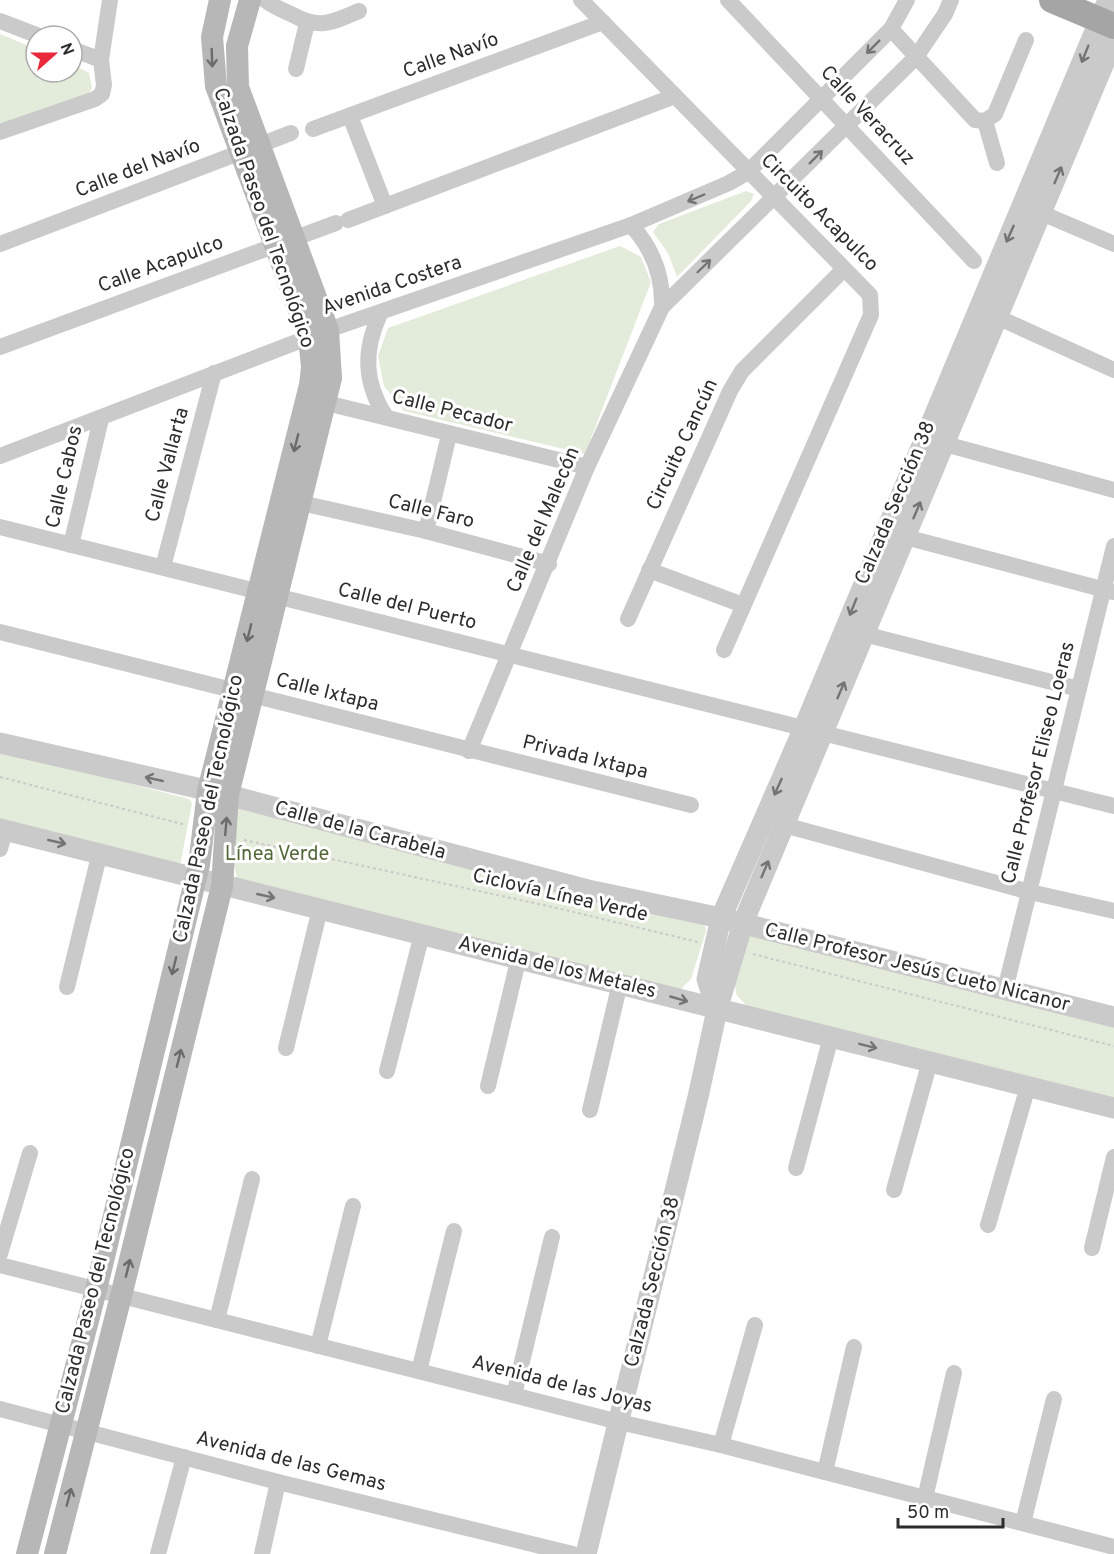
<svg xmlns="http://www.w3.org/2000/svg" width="1114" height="1554" viewBox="0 0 1114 1554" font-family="Overpass,sans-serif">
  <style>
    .green { fill: #e3ebda }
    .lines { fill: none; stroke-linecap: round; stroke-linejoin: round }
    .path { stroke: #cacaca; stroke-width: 2; stroke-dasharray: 3 3; stroke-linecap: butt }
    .minor { stroke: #cacaca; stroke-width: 16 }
    .tertiary { stroke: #cacaca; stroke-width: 21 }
    .secondary { stroke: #b7b7b7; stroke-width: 22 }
    .primary { stroke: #a5a5a5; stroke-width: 26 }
    .oneway { stroke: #747474 }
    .oneway2 { stroke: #6b6b6b }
    .labels { text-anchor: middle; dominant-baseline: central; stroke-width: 6; stroke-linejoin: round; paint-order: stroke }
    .street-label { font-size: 20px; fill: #2d2d2d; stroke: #fff }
    .park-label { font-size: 20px; fill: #516939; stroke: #fff }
  </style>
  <rect width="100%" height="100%" fill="#fff"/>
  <g class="green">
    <path d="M0 34 36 49V72H72V64L89 73 92 88 89 93 0 125Z"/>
    <path d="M746 191 754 194 751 201 677 277 668 253 653 232 659 224Z"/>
    <path d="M620 246 641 257 651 282 585 454 404 411 384 386 378 356 388 328Z"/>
    <path d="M0 749 189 799 192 803 180 866 0 820Z"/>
    <path d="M235 806 705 924 706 931 691 979 680 990 238 883 234 864Z"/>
    <path d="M747 929 1114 1022V1101L749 1009 736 994 735 983Z"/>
  </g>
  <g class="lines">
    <g class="path">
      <path d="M0 777 186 825"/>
      <path d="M244 840 557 908 698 942"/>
      <path d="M753 954 1114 1046"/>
    </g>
    <g class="minor">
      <path d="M265 0C272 6 282 10 291 14 320 30 330 23 359 11"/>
      <path d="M581 0 870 295 871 315 724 650"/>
      <path d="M728 0 974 261"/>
      <path d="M0 21 39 36"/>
      <path d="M891 29 975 120 985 121 995 114 1026 40"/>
      <path d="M72 49 101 60"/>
      <path d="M296 69 307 23"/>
      <path d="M350 116 385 206"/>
      <path d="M985 121 997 163"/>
      <path d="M313 129 603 22"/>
      <path d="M0 132 95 99 102 94 104 85 101 60 110 0"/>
      <path d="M1032 209 1114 244"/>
      <path d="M348 220 675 96"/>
      <path d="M631 225C653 249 663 275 662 307"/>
      <path d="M0 244 291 133"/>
      <path d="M986 312 1114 370"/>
      <path d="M380 314C363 351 364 383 386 417"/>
      <path d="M0 347 336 223"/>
      <path d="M314 400 587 467"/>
      <path d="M945 444 1114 490"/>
      <path d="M0 456 328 330 631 225 729 183 748 172 891 29 907 0"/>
      <path d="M301 503 426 531 549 564"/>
      <path d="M0 527 1114 806"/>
      <path d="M426 531 449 435"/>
      <path d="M894 534 1113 592"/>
      <path d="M71 545 101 419"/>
      <path d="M163 567 214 373"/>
      <path d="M649 570 743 605"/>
      <path d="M628 619 730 391 742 371 844 269"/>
      <path d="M0 632 691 805"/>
      <path d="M864 634 1079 689"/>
      <path d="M469 751 587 467 662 307 916 57 945 14 951 0"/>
      <path d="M784 825 1030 892 1114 911"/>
      <path d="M0 849 5 830"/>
      <path d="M67 987 100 852"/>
      <path d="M1005 990 1114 546"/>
      <path d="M286 1048 320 909"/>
      <path d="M387 1071 422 934"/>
      <path d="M488 1086 519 957"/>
      <path d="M590 1110 620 983"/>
      <path d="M796 1168 831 1037"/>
      <path d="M894 1190 930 1061"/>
      <path d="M988 1225 1028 1086"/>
      <path d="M1092 1248 1114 1157"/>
      <path d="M0 1254 30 1153"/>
      <path d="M0 1265 619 1422 721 1445 1114 1547"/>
      <path d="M217 1320 252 1179"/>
      <path d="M318 1346 353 1206"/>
      <path d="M419 1371 454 1231"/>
      <path d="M514 1395 552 1237"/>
      <path d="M0 1409 278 1482 573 1554"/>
      <path d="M721 1445 755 1325"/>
      <path d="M825 1472 854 1347"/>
      <path d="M925 1498 954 1373"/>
      <path d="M1023 1523 1054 1399"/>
      <path d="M158 1554 184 1457"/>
      <path d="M262 1554 278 1482"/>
    </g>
    <g class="tertiary">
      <path d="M0 743 228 795 588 890 721 918 1114 1017"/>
      <path d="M0 829 1114 1108"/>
      <path d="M717 1010 707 979 721 918 803 730 1108 0"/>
      <path d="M586 1554 698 1097 717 1010 743 923 1114 39"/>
    </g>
    <g class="secondary">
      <path d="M27 1554 96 1290 199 865 208 791 310 385 312 367 309 337 216 86 212 37 220 0"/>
      <path d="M55 1554 121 1296 222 886 228 795 331 378 328 330 238 87 237 46 250 0"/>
    </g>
    <path class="primary" d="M1052 0 1114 26"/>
  </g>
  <defs><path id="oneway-shaft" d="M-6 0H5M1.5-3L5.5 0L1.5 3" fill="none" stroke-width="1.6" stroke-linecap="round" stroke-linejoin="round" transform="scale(1.5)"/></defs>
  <g class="oneway">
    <use href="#oneway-shaft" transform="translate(873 47) rotate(135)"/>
    <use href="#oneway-shaft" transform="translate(1085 54) rotate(112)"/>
    <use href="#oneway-shaft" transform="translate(816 157) rotate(-45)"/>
    <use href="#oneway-shaft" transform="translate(1058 175) rotate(-67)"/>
    <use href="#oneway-shaft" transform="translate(696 198) rotate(157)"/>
    <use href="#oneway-shaft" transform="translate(1010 234) rotate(114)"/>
    <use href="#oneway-shaft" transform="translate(704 266) rotate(-44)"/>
    <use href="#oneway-shaft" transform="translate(917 510) rotate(-67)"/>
    <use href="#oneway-shaft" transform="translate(853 607) rotate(112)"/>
    <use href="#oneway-shaft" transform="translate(841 690) rotate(-67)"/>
    <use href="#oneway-shaft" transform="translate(154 779) rotate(-167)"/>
    <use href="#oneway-shaft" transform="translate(778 787) rotate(114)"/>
    <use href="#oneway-shaft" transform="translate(57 842) rotate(13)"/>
    <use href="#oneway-shaft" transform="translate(765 869) rotate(-67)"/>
    <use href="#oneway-shaft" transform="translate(266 896) rotate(13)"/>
    <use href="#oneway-shaft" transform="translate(679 999) rotate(16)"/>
    <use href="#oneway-shaft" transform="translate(868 1046) rotate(14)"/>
  </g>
  <g class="oneway2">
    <use href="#oneway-shaft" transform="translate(212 58) rotate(88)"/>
    <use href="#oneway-shaft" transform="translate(296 443) rotate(104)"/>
    <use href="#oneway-shaft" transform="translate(249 633) rotate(104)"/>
    <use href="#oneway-shaft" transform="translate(226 826) rotate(-85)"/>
    <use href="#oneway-shaft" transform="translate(174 966) rotate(104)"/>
    <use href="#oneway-shaft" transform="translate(179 1058) rotate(-76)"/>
    <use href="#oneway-shaft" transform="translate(128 1268) rotate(-76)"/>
    <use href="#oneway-shaft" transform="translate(69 1497) rotate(-75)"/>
  </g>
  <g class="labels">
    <g class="street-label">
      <text transform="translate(451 56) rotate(-20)">Calle Navío</text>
      <text transform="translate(867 116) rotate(47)">Calle Veracruz</text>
      <text transform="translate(138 169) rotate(-21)">Calle del Navío</text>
      <text transform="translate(819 213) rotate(45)">Circuito Acapulco</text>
      <text transform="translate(263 218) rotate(71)">Calzada Paseo del Tecnológico</text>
      <text transform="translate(161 265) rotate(-20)">Calle Acapulco</text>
      <text transform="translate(392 286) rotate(-19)">Avenida Costera</text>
      <text transform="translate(452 412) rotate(14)">Calle Pecador</text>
      <text transform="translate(683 445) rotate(-65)">Circuito Cancún</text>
      <text transform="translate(168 465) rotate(-75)">Calle Vallarta</text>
      <text transform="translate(65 477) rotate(-77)">Calle Cabos</text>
      <text transform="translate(896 503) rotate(-67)">Calzada Sección 38</text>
      <text transform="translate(431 512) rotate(14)">Calle Faro</text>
      <text transform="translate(544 520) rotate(-67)">Calle del Malecón</text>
      <text transform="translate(407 607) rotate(14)">Calle del Puerto</text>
      <text transform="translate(327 693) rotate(14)">Calle Ixtapa</text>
      <text transform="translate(585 758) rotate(14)">Privada Ixtapa</text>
      <text transform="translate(1039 763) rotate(-76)">Calle Profesor Eliseo Loeras</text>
      <text transform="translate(209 809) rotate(-78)">Calzada Paseo del Tecnológico</text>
      <text transform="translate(360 831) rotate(15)">Calle de la Carabela</text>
      <text transform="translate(560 896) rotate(13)">Ciclovía Línea Verde</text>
      <text transform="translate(557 968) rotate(14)">Avenida de los Metales</text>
      <text transform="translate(917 968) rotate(14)">Calle Profesor Jesús Cueto Nicanor</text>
      <text transform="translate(96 1281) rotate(-76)">Calzada Paseo del Tecnológico</text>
      <text transform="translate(653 1282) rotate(-76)">Calzada Sección 38</text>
      <text transform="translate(562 1385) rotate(14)">Avenida de las Joyas</text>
      <text transform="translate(291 1462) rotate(14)">Avenida de las Gemas</text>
    </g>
    <g class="park-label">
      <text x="277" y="855">Línea Verde</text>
    </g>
  </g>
  <g transform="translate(54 54) rotate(69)"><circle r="28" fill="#ffffff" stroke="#ababab" stroke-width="1.5"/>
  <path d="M0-4.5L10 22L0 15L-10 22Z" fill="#e9293b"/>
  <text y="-9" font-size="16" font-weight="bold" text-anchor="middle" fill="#2d2d2d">N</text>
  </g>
  <path d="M898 1518v9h105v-9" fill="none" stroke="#2d2d2d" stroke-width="3"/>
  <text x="907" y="1518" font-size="18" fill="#2d2d2d" stroke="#ffffff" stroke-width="4.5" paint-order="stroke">50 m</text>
</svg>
